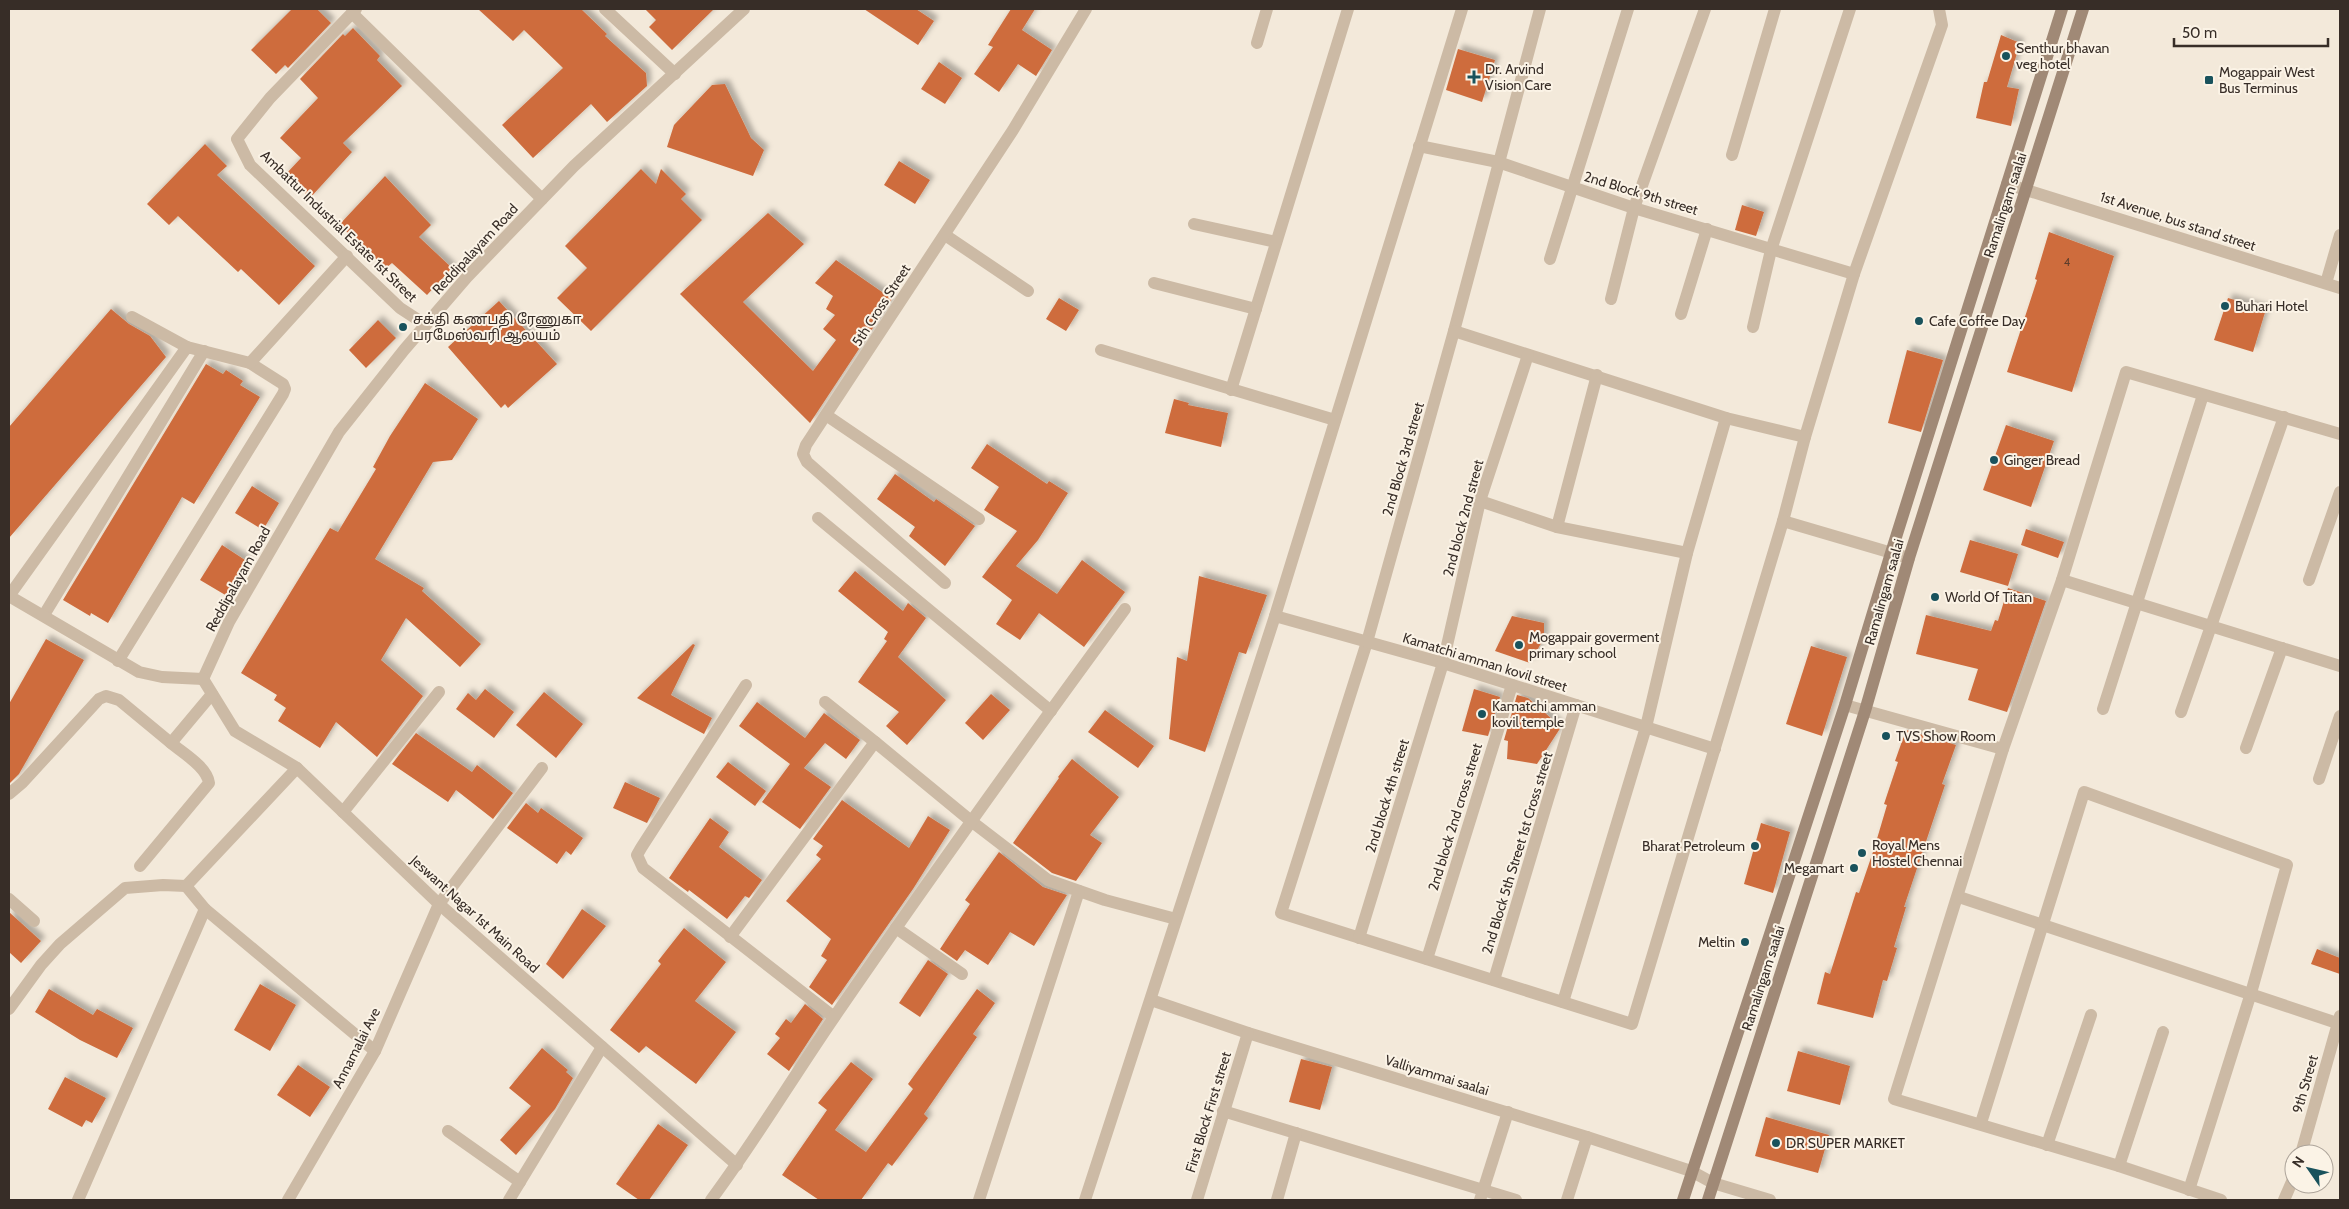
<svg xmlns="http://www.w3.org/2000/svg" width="2349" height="1209" viewBox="0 0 2349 1209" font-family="Cabin,'Noto Sans Tamil',sans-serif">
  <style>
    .building { fill: #ce6c3d; filter: url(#shadow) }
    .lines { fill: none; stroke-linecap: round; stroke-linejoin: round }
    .minor { stroke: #ccbaa5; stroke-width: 12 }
    .tertiary { stroke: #ccbaa5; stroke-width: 12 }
    .secondary { stroke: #a08976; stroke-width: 12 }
    .poi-dot { fill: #19525c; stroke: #fbf3e6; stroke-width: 2 }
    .labels { text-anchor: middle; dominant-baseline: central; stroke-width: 4; stroke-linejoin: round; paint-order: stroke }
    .number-label { font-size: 11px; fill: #5d3d2c }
    .poi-label { font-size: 14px; fill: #372d27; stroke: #fbf3e6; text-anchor: start }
    .street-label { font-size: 14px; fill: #372d27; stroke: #fbf3e6 }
  </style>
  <defs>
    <filter id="shadow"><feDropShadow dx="4.5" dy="-4.5" stdDeviation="2.5" flood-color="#0004"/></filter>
  </defs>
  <rect width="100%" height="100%" fill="#f3e9da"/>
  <g class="building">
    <path d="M292 9H317L331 23 288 68 285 65 276 74 251 50Z"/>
    <path d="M478 9H581L607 34 605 36 646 73 647 86 607 122 591 104 533 158 502 125 563 68 524 30 513 41Z"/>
    <path d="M645 9H714L672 50 649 27 656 20Z"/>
    <path d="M864 9H916L934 21 918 45Z"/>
    <path d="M1011 9H1035L1022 30 1052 50 1036 76 1018 64 999 92 974 74 993 47 988 45Z"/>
    <path d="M353 28 380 56 377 60 402 86 343 143 352 152 310 198 285 175 301 158 280 138 318 98 300 79 343 34 345 36Z"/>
    <path d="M2001 35 2020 43 2007 87 2019 89 2011 126 1976 118 1984 82H1987Z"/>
    <path d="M1458 49 1495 60 1482 102 1446 90Z"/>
    <path d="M939 62 962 78 945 104 921 89Z"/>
    <path d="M725 84 751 138 764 150 753 176 667 147 674 125 712 85Z"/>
    <path d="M205 144 227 166 217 175 315 266 279 305 241 269 238 272 178 216 169 225 147 204Z"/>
    <path d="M899 161 930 180 915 204 884 185Z"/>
    <path d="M641 169 656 184 661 169 686 194 681 199 702 220 591 331 557 298 587 268 565 246Z"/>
    <path d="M385 176 431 225 419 237 452 268 427 295 392 263 386 268 339 225Z"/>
    <path d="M1742 205 1764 212 1756 236 1735 230Z"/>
    <path d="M768 213 804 244 743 302 813 371 836 340 823 329 835 315 826 309 833 296 815 283 836 260 892 299 810 423 680 294Z"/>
    <path d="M2049 232 2114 256 2072 392 2007 372 2037 280 2035 279Z"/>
    <path d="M1059 298 1079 310 1066 331 1046 319Z"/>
    <path d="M2228 298 2266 309 2253 352 2214 340Z"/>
    <path d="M499 301 557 364 508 408 505 404 501 408 448 347Z"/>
    <path d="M111 309 129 324 150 336 166 357 9 538V427Z"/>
    <path d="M378 320 396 338 366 368 349 350Z"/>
    <path d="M1907 350 1943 360 1921 432 1888 423Z"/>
    <path d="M206 364 223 374 226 370 243 381 240 385 260 397 194 504 182 497 108 623 91 613 90 616 63 600Z"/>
    <path d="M425 383 478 419 452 460 433 462 375 559 424 588 422 591 481 644 460 667 406 618 381 660 423 696 377 757 336 722 320 748 278 721 286 708 274 700 277 695 241 673 330 528 338 532 376 469 373 467 390 436Z"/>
    <path d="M1174 399 1189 403 1188 405 1228 413 1221 447 1165 433Z"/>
    <path d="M2006 425 2054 441 2031 507 1983 490Z"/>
    <path d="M987 444 1047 484 1049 481 1068 493 1038 540 1016 566 1057 594 1082 560 1125 592 1084 647 1039 613 1020 640 996 624 1012 600 982 577 1017 531 984 510 999 487 971 468Z"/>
    <path d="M895 474 934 502 936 499 975 526 945 566 909 536 915 527 877 499Z"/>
    <path d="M252 486 279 503 263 530 235 513Z"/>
    <path d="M2026 529 2064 542 2058 558 2021 545Z"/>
    <path d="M1970 540 2018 554 2008 586 1960 572Z"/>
    <path d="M222 545 248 562 227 596 200 580Z"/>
    <path d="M855 571 903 611 908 603 926 618 898 657 946 700 907 745 886 726 899 712 858 682 887 641 884 639 888 632 838 591Z"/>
    <path d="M1199 576 1267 595 1246 654 1239 652 1205 752 1169 739 1177 657 1187 661Z"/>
    <path d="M2008 588 2046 601 2007 712 1968 700 1978 669 1916 654 1926 615 1991 631 1995 620 1998 621Z"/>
    <path d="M1512 616 1544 623V638L1530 663 1495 651Z"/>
    <path d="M46 639 84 660 19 774 9 784V704Z"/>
    <path d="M693 644 695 645 671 695 712 718 704 734 637 698Z"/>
    <path d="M1811 646 1847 657 1822 736 1786 724Z"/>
    <path d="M485 689 514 712 494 738 456 709 468 693 476 700Z"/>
    <path d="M1474 689 1500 697 1488 736 1462 731Z"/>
    <path d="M544 692 583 724 556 758 516 725Z"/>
    <path d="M991 694 1010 710 983 740 965 723Z"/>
    <path d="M1517 695 1528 698 1561 727 1537 764 1507 759 1508 741 1504 740Z"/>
    <path d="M757 702 805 738 824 713 860 740 846 759 825 743 804 768 831 787 800 829 762 802 790 764 739 726Z"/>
    <path d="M1105 710 1154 746 1138 768 1088 732Z"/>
    <path d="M1906 730 1956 745 1942 784 1945 785 1904 907H1906L1894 947 1897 948 1887 981 1883 980 1873 1018 1817 1004 1825 972 1830 974 1856 892 1859 893 1874 849 1887 805 1884 804 1898 762 1895 761Z"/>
    <path d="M416 733 472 772 477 765 513 793 493 819 456 790 448 802 392 764Z"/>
    <path d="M1072 759 1119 797 1090 835 1102 843 1076 881 1052 873 1013 843 1059 778 1058 777Z"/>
    <path d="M728 762 766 791 755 806 716 777Z"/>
    <path d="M625 782 660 798 647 823 613 808Z"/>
    <path d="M842 800 909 848 928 816 950 830 913 889 832 1005 809 987 827 960 821 956 831 939 786 901 821 859 816 855 823 846 813 839Z"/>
    <path d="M526 803 538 813 541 808 583 838 571 855 566 851 557 864 507 828Z"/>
    <path d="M710 818 729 832 719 847 762 880 749 898 745 896 727 919 689 890 688 892 669 878Z"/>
    <path d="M1761 823 1790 832 1773 893 1744 884Z"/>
    <path d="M999 852 1043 887 1067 895 1034 946 1010 932 988 965 965 950 957 961 940 949 970 904 965 900Z"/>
    <path d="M582 909 606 926 563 979 546 964Z"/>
    <path d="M9 912 41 941 21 963 9 952Z"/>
    <path d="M684 928 726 962 695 1001 736 1032 696 1084 646 1046 639 1053 610 1030 661 964 658 961Z"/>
    <path d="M2317 949 2340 958V974L2311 964Z"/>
    <path d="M928 960 948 974 920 1017 899 1003Z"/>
    <path d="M260 984 296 1005 270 1051 234 1030Z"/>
    <path d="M49 989 93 1015 97 1009 133 1028 117 1058 80 1040 35 1012Z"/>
    <path d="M977 989 995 1003 973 1034 977 1037 924 1114 928 1118 892 1166 888 1163 861 1200H819L782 1175 827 1110 818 1103 851 1062 873 1079 835 1130 866 1152 913 1089 908 1084Z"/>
    <path d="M805 1004 823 1019 789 1071 767 1054 780 1038 775 1034 786 1019 791 1023Z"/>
    <path d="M542 1048 568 1070 566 1072 573 1078 555 1109 516 1155 500 1140 531 1106 509 1088Z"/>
    <path d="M1798 1051 1850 1066 1840 1105 1787 1091Z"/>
    <path d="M1301 1059 1332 1067 1320 1110 1289 1102Z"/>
    <path d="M298 1065 330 1087 310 1117 277 1095Z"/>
    <path d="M65 1077 106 1098 92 1123 86 1120 82 1127 48 1109Z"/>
    <path d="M1766 1117 1829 1135 1818 1173 1755 1156Z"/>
    <path d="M658 1124 688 1145 649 1200H639L616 1184Z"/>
  </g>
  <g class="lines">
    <g class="minor">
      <path d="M356 9 270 98 237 139 250 165 400 308 426 325"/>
      <path d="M605 9 675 74"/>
      <path d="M1540 9 1454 331 1367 642 1281 913 1632 1024 1783 521 1805 437 1854 274 1942 25 1939 9"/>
      <path d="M352 13 542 199"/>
      <path d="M1257 43 1267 9"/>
      <path d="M1419 146 1498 162 1634 208 1854 274"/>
      <path d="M1732 155 1775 9"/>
      <path d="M1194 224 1276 242"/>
      <path d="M945 235 1028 291"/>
      <path d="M1550 259 1628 9"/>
      <path d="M1154 283 1256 309"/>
      <path d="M2326 283 2340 235"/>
      <path d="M1611 299 1634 208 1705 9"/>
      <path d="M1681 314 1707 229"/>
      <path d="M132 317 187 347"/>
      <path d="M1753 327 1771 250 1850 9"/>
      <path d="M1454 331 1726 418 1805 437"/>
      <path d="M1101 350 1335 420"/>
      <path d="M1231 390 1348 9"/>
      <path d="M826 415 979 519"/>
      <path d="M1480 501 1557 527 1687 553"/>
      <path d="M818 518 1051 711"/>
      <path d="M1783 521 1909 558"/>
      <path d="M1557 527 1597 375"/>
      <path d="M2062 580 2340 666"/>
      <path d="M2309 580 2340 492"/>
      <path d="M945 583 807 462 803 454 806 445 1013 130 1086 9"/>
      <path d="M44 615 204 351"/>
      <path d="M1275 616 1443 663 1715 749"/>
      <path d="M118 661 283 394 285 389 283 384 250 363"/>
      <path d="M203 679 229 622 339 432 404 350 467 277 574 166 744 9"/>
      <path d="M203 679 162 677 139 672 9 596 187 347 250 363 347 256"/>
      <path d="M203 679 235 731 297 768 439 904 737 1165"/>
      <path d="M746 685 641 848 637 855 643 868 834 1017"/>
      <path d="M825 702 875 742"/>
      <path d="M1845 705 2003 749"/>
      <path d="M2103 709 2203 395"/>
      <path d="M2181 712 2284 417"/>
      <path d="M2246 748 2282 648"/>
      <path d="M2319 779 2340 716"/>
      <path d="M9 794 22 783 99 699 106 696 119 700 171 743 212 694"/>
      <path d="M343 812 439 692"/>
      <path d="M140 866 209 783C207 767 184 754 171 743"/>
      <path d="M1959 897 2340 1024"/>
      <path d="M9 899 34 921"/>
      <path d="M205 909 375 1051"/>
      <path d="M896 928 962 974"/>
      <path d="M730 937 875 742 971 821 1048 880 1105 900 1176 919"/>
      <path d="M1359 938 1443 663 1480 501 1528 355"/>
      <path d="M1427 959 1512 685"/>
      <path d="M1494 980 1576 705"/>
      <path d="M1151 1000 1248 1033 1587 1137 1691 1171 1713 1183 1770 1200"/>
      <path d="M1563 1002 1646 727 1687 553 1726 418"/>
      <path d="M9 1009 41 965 60 944 125 888 163 885 186 886"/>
      <path d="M1223 1111 1516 1200"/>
      <path d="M1981 1123 2084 792 2287 865 2251 993 2189 1190"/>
      <path d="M448 1131 520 1182"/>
      <path d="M2047 1145 2091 1015"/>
      <path d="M2301 1154 2340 1016"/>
      <path d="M2119 1166 2163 1032"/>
      <path d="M78 1200 205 909 186 886 297 768"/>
      <path d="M288 1200 375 1051 439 904 542 768"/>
      <path d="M509 1200 602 1047"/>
      <path d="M711 1200C755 1141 793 1077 835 1016 929 879 1026 744 1125 609"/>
      <path d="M979 1200 1079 891"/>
      <path d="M1085 1200 1275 616 1462 9"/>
      <path d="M1197 1200 1248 1033"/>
      <path d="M1277 1200 1296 1133"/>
      <path d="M1480 1200 1508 1112"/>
      <path d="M1567 1200 1587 1137"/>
      <path d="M2221 1200 2119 1166 1894 1099 2003 749 2062 580 2126 372 2340 434"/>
      <path d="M2284 1200 2294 1177"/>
    </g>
    <path class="tertiary" d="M2007 184 2340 288"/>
    <g class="secondary">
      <path d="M1683 1200 1845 705 1891 553 2062 9"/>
      <path d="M1708 1200 1865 711 1909 558 2083 9"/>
    </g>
  </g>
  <g class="poi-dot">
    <circle cx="2006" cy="56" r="5"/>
    <path d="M1471.5 69.5h5v5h5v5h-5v5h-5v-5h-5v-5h5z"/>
    <rect x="2204" y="75" width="10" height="10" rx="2.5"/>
    <circle cx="2225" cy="306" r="5"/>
    <circle cx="1919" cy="321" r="5"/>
    <circle cx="403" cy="327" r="5"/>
    <circle cx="1994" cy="460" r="5"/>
    <circle cx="1935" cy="597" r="5"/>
    <circle cx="1519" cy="645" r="5"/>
    <circle cx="1482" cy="714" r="5"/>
    <circle cx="1886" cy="736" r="5"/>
    <circle cx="1755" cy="846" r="5"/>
    <circle cx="1862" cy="853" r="5"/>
    <circle cx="1854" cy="868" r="5"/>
    <circle cx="1745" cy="942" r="5"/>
    <circle cx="1776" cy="1143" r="5"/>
  </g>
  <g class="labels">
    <g class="number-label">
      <text x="2067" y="262">4</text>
    </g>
    <g class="poi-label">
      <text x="2016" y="48">Senthur bhavan<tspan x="2016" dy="16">veg hotel</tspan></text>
      <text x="1485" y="69">Dr. Arvind<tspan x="1485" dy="16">Vision Care</tspan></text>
      <text x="2219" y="72">Mogappair West<tspan x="2219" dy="16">Bus Terminus</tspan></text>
      <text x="2235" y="306">Buhari Hotel</text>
      <text x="413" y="319">சக்தி கணபதி ரேணுகா<tspan x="413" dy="16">பரமேஸ்வரி ஆலயம்</tspan></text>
      <text x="1929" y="321">Cafe Coffee Day</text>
      <text x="2004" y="460">Ginger Bread</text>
      <text x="1945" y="597">World Of Titan</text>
      <text x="1529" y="637">Mogappair goverment<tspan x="1529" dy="16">primary school</tspan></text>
      <text x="1492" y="706">Kamatchi amman<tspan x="1492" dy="16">kovil temple</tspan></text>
      <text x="1896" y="736">TVS Show Room</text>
      <text x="1872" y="845">Royal Mens<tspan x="1872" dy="16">Hostel Chennai</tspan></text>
      <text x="1745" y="846" text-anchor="end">Bharat Petroleum</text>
      <text x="1844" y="868" text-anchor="end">Megamart</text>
      <text x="1735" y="942" text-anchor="end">Meltin</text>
      <text x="1786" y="1143">DR SUPER MARKET</text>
    </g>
    <g class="street-label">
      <text transform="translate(1641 193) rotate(17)">2nd Block 9th street</text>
      <text transform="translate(2005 205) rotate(-72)">Ramalingam saalai</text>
      <text transform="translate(2178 221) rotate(18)">1st Avenue, bus stand street</text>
      <text transform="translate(339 226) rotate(44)">Ambattur Industrial Estate 1st Street</text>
      <text transform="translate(475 249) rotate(-47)">Reddipalayam Road</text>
      <text transform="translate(881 305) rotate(-57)">5th Cross Street</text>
      <text transform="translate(1403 459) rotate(-74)">2nd Block 3rd street</text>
      <text transform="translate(1463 518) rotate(-75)">2nd block 2nd street</text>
      <text transform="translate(238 579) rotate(-61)">Reddipalayam Road</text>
      <text transform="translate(1884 592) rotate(-74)">Ramalingam saalai</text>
      <text transform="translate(1485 662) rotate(17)">Kamatchi amman kovil street</text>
      <text transform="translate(1387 796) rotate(-73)">2nd block 4th street</text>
      <text transform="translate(1455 817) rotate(-73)">2nd block 2nd cross street</text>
      <text transform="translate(1517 853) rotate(-73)">2nd Block 5th Street 1st Cross street</text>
      <text transform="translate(475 914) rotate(42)">Jeswant Nagar 1st Main Road</text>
      <text transform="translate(1763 978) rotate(-72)">Ramalingam saalai</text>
      <text transform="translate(356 1048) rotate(-63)">Annamalai Ave</text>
      <text transform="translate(1437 1075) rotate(17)">Valliyammai saalai</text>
      <text transform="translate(2305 1084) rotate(-74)">9th Street</text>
      <text transform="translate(1208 1112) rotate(-73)">First Block First street</text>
    </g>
  </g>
  <rect width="2349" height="1209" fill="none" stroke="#372d27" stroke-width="20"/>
  <g transform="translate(2309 1169) rotate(304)"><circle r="24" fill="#fbf3e6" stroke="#ada49a"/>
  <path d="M0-4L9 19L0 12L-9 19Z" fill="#19525c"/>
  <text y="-8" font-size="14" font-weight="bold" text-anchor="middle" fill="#372d27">N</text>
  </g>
  <path d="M2174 38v8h154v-8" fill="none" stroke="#372d27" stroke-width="2.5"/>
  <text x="2182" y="38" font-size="15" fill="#372d27" stroke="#fbf3e6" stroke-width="4" paint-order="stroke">50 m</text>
</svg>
